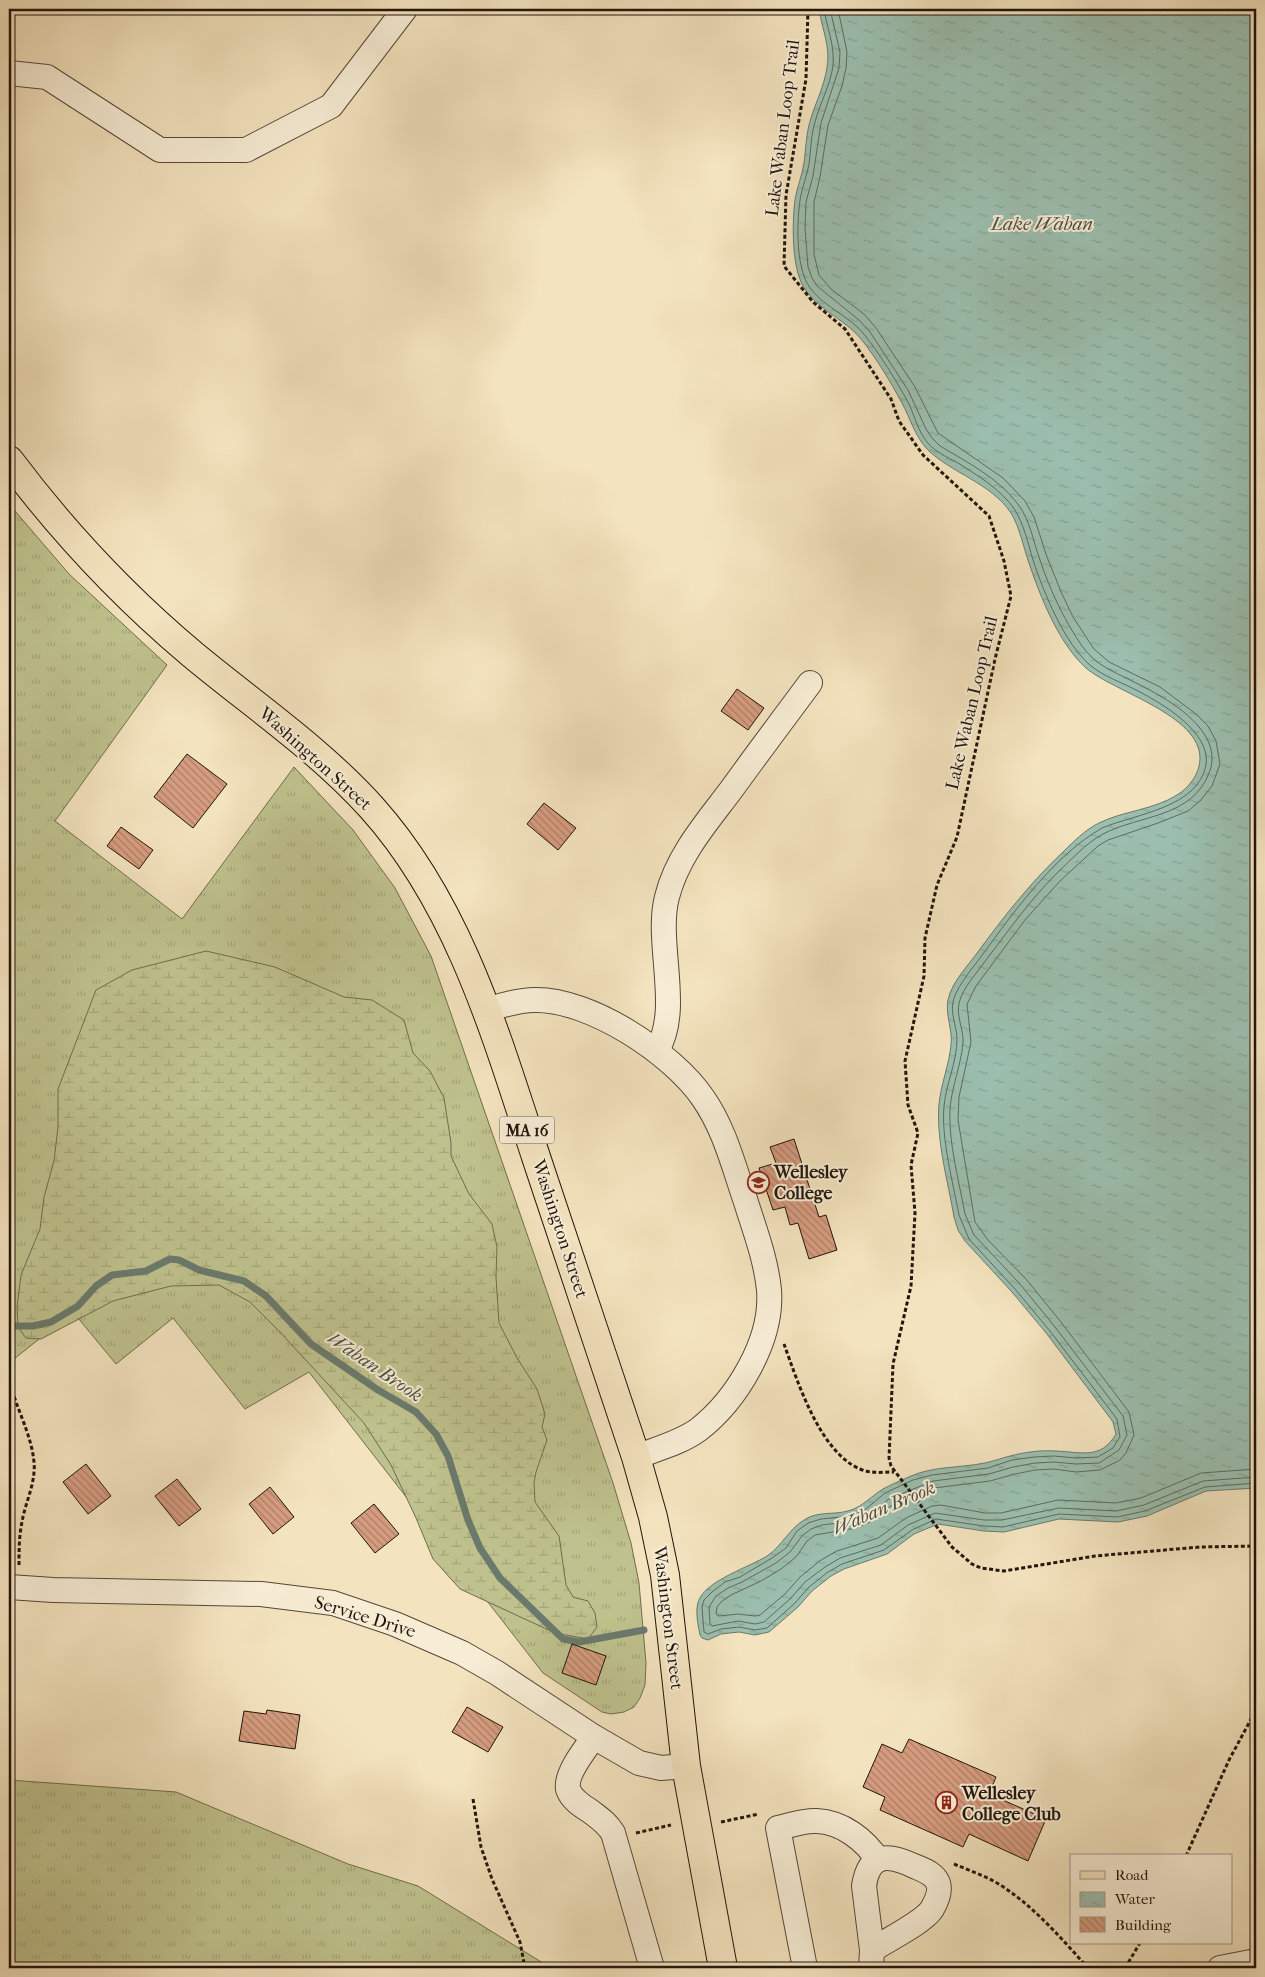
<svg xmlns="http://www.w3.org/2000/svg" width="1265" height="1977" viewBox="0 0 1265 1977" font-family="'IM FELL French Canon',serif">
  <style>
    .grass { fill: url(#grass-tufts); stroke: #706c4d }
    .wetland { fill: url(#wetland-marsh); stroke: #706c4d }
    .water { fill: url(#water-ripples); stroke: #6a7a6d }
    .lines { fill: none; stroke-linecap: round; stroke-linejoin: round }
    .shore { stroke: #5e6a5d; stroke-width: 1 }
    .stream { stroke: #6a7a6d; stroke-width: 7 }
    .building { fill: url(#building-back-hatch); stroke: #21150c }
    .minor-casing { stroke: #564838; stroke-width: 26 }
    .major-casing { stroke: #21150c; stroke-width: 30 }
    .path { stroke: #21150c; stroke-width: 3; stroke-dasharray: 4 2.5; stroke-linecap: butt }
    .minor { stroke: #f7edd5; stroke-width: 24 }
    .major { stroke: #f3e3be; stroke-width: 28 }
    .labels { text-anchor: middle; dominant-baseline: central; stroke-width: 4; stroke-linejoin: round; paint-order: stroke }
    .shield { fill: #f7edd5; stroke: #615648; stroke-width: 1 }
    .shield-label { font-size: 16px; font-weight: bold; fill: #21150c }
    .street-label { font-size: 18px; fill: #21150c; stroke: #f7edd5 }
    .poi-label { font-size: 18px; font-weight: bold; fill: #21150c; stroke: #f7edd5; text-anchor: start }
    .water-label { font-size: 19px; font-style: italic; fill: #4c5045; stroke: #f7edd5 }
  </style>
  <defs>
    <pattern id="grass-tufts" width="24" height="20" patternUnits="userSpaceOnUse" patternTransform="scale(1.25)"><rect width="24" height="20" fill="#bfc28e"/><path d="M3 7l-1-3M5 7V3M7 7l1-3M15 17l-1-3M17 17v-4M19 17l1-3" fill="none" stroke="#a4a679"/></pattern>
    <pattern id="wetland-marsh" width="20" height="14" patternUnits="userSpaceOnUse" patternTransform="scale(1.25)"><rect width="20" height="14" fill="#bfc28e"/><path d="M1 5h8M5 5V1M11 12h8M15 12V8" fill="none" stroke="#a4a679"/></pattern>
    <pattern id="water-ripples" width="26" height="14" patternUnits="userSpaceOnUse" patternTransform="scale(1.25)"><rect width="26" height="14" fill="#9bbeae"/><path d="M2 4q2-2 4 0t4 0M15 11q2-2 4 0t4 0" fill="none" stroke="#85a294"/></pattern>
    <pattern id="building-back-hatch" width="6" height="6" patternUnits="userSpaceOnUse" patternTransform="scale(1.25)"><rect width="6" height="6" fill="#d69c7f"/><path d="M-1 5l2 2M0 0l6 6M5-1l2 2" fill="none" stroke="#ad7e66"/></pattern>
  </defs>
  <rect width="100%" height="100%" fill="#f3e3be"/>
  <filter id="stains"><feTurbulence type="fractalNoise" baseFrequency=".004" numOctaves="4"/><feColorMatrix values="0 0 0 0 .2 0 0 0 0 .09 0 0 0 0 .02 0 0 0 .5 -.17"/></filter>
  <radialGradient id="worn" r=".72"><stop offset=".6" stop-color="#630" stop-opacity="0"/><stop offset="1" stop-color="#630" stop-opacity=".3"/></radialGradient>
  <g class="grass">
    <path d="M9 504 69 574 167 665 55 821 182 919 294 767 353 830 395 888 431 956 613 1483 631 1543 639 1583 646 1663 645 1685 640 1698 634 1707 624 1712 611 1714 602 1712 543 1673 309 1372 245 1409 173 1318 116 1364 73 1312 9 1363Z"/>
    <path d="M9 1780 176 1792 348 1864 418 1886 551 1968H9Z"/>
  </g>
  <path class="wetland" d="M206 951 275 967 344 997 372 1000 404 1020 413 1053 430 1071 444 1098 451 1143V1156L469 1194 492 1224 497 1247 496 1277 499 1323 517 1358 537 1389 545 1414 542 1427 547 1440 536 1472 534 1483 535 1502 559 1536 566 1585 573 1597 588 1601 595 1613 597 1627 588 1639 555 1633 460 1589 433 1559 416 1518 391 1465 364 1423 278 1330 250 1302 219 1285 171 1286 113 1301 41 1339 26 1338 18 1327 17 1307 21 1275 40 1229 44 1197 54 1161 58 1127V1089L96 990 132 970Z"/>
  <path class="water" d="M819 9H1256V1488L1206 1491 1147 1516 1118 1522 1059 1519 1004 1532 984 1531 938 1524 914 1534 887 1554 844 1569 831 1576 812 1591 798 1607 769 1632 755 1635 739 1632 721 1634 708 1640 702 1638 700 1635C698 1624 694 1608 700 1598 709 1580 749 1567 767 1556 782 1546 789 1529 804 1520 817 1511 834 1515 848 1511 863 1507 871 1496 883 1489 892 1484 902 1480 911 1476 934 1466 960 1468 985 1463 994 1461 1002 1458 1010 1456 1025 1452 1041 1450 1056 1451 1081 1452 1101 1460 1116 1434L1113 1422 1047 1334 1012 1292 965 1241 958 1230 954 1217C948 1181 936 1141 939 1104 941 1084 949 1065 951 1045 953 1030 945 1015 948 1000 952 981 969 965 980 949 1006 914 1031 882 1063 852 1074 841 1085 830 1099 823 1123 811 1153 810 1177 795 1189 788 1200 773 1200 759 1201 715 1114 692 1086 668 1059 644 1040 596 1029 563 1023 546 1020 528 1011 513 991 483 951 473 927 449 915 436 910 418 902 403 890 381 877 359 861 339 844 318 813 308 801 282 792 262 792 223 795 200 797 187 802 176 804 163 806 148 806 133 811 118 816 102 824 86 827 68 831 48 822 29 819 9Z"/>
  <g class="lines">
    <g class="shore">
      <path d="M824 9C827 28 835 46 833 66 830 86 820 103 815 122 811 135 811 150 809 164 807 176 802 187 800 200 797 223 796 256 805 279 816 304 846 313 863 333 880 354 896 380 909 404 915 417 918 431 927 442 935 452 947 457 958 463 977 475 1002 490 1015 510 1024 525 1028 543 1033 560 1044 593 1064 643 1091 666 1105 677 1123 683 1138 691 1163 704 1211 732 1206 765 1198 808 1135 814 1102 828 1055 855 1015 910 983 954 973 968 960 982 954 998 949 1012 957 1026 957 1039 957 1062 946 1084 944 1106 941 1139 953 1182 959 1215L969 1239 1015 1289 1050 1331 1117 1419 1120 1437 1113 1448 1098 1457 1076 1458 1054 1456 1034 1457 1012 1460 988 1468 932 1475 913 1480 885 1493 866 1509 851 1516 821 1519 808 1523 797 1531 786 1548 772 1558 740 1577 725 1582 712 1592 704 1600 702 1607 704 1632 708 1634 721 1629 739 1627 755 1630 767 1628 794 1604 809 1587 828 1572 842 1564 884 1550 912 1530 936 1519 984 1526 1003 1527 1059 1514 1117 1517 1145 1511 1205 1487 1256 1483"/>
      <path d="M830 9 840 52 839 68 821 123 813 176 806 202 805 228 808 267 812 278 817 286 859 320 870 332 908 390 926 429 932 438 940 446C967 462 998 478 1017 503 1030 519 1033 541 1040 560 1050 590 1064 620 1082 646 1096 666 1115 672 1136 683 1162 696 1197 715 1209 743 1213 753 1213 764 1209 773 1192 818 1139 815 1103 834 1086 843 1071 860 1057 873 1030 900 1009 930 986 960 977 973 963 987 959 1003 956 1016 964 1030 963 1043 961 1065 952 1086 950 1108 948 1141 959 1181 965 1214L974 1235 1020 1284 1055 1327 1123 1416 1127 1435 1119 1450 1099 1463 1076 1464 1054 1462 1035 1463 1013 1467 989 1474 933 1481 889 1499 870 1514 854 1521 822 1525 811 1529 802 1536 790 1552 776 1563 742 1582 728 1588 716 1596 709 1607 710 1624 712 1626 738 1621 755 1624 764 1622 790 1599 805 1582 825 1567 840 1558 881 1545 908 1525 935 1513 984 1520H1002L1059 1508 1116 1511 1144 1505 1203 1481 1256 1477"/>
      <path d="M838 9 847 52 846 68 842 86 828 125 820 177 814 202V254L819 275 831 289 864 314 876 328 915 387 938 433 1003 478 1025 501 1034 517 1047 557 1062 594 1073 617 1094 649 1109 662 1160 687 1196 714 1208 726 1216 741 1220 764 1212 786 1201 800 1188 811 1158 823 1108 840 1098 846 1060 881 1025 920 976 986 967 1004 971 1042 959 1097 958 1120 975 1222 988 1240 1026 1279 1061 1322 1129 1412 1134 1435 1126 1453 1120 1460 1100 1470 1076 1472 1054 1469 1035 1470 1015 1474 990 1481 934 1488 919 1493 892 1505 874 1520 856 1528 815 1535 807 1541 796 1557 781 1569 761 1581 731 1595 721 1602 717 1607 716 1614 719 1616 738 1614 755 1616 760 1615 785 1594 800 1577 821 1560 837 1551 878 1538 906 1518 932 1506 941 1505 985 1513H1001L1058 1500 1116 1503 1141 1498 1201 1473 1256 1469"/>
    </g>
    <path class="stream" d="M9 1326H33L51 1322 78 1306 96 1286 112 1275 146 1271 170 1259 179 1260 199 1270 244 1281 266 1296 311 1344 378 1390 416 1412 436 1434 448 1456 468 1520 480 1548 500 1578 563 1639 579 1642 644 1630"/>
  </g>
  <g class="building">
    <path d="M737 689 764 708 748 730 721 711Z"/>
    <path d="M187 754 227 784 193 828 154 797Z"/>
    <path d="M544 803 576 828 558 850 527 824Z"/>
    <path d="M121 827 153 850 139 869 107 846Z"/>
    <path d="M794 1139 819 1217 826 1215 837 1250 809 1259 798 1223 790 1225 785 1207 773 1210 759 1168 776 1163 770 1147Z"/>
    <path d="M86 1464 111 1496 88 1514 63 1482Z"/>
    <path d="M177 1479 201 1509 179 1526 155 1496Z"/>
    <path d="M270 1487 294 1517 273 1534 249 1504Z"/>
    <path d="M374 1504 399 1534 375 1553 351 1523Z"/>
    <path d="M572 1644 606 1656 596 1685 562 1673Z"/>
    <path d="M467 1707 503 1727 488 1752 452 1732Z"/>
    <path d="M267 1710 300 1715 295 1749 239 1741 244 1711 266 1714Z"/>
    <path d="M909 1739 996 1777 989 1794 1046 1819 1028 1861 969 1834 963 1847 880 1810 885 1797 863 1787 882 1744 902 1753Z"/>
  </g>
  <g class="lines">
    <defs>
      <g id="minor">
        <path d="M9 73 47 77 160 150H246L331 106 405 9"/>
        <path d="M487 1010C502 1005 518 1000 535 1000 590 999 672 1053 703 1098 724 1128 733 1164 745 1199 754 1228 766 1259 769 1290 773 1340 737 1400 698 1430 680 1443 656 1449 636 1457"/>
        <path d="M657 1050C682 1009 655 942 667 897 677 856 707 822 731 790 757 754 784 718 810 683"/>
        <path d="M9 1587 53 1590 261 1594 333 1603 395 1624 462 1653 497 1673 594 1737 639 1763 661 1768 686 1766"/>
        <path d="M594 1737C586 1748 565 1774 568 1789 571 1799 582 1806 590 1811 599 1818 607 1823 613 1833L652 1968"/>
        <path d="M805 1968 778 1828C791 1825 805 1820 817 1821 842 1822 865 1840 878 1860"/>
        <path d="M871 1968 872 1950 864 1886C869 1852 889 1854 914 1866 923 1870 934 1873 938 1883 941 1891 936 1902 932 1909 924 1922 887 1940 872 1950"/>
        <path d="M1220 1968 1256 1961"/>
      </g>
      <path id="major" d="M9 460C63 532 123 596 192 654 252 704 319 749 372 808 459 905 496 1035 536 1157 569 1257 603 1357 636 1457L653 1517 665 1575 686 1766 723 1968"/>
    </defs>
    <use href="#minor" class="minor-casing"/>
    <use href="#major" class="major-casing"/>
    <g class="path">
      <path d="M808 9 806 79 786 195 784 266 813 302 845 329 891 399 899 421 923 455 989 516 1004 561 1011 596 995 659 957 837 937 885 925 938 924 976 905 1061 908 1105 918 1133 911 1165 915 1213 911 1286 893 1364 889 1458 891 1466 952 1547 972 1564 981 1568 1004 1571 1095 1556 1200 1547 1256 1546"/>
      <path d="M784 1344C798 1383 820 1452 860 1469 871 1474 883 1472 894 1472"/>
      <path d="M9 1378C15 1407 31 1432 34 1462 36 1483 25 1503 22 1522 19 1536 19 1551 19 1565"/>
      <path d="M473 1799 481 1847 492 1879 520 1942 525 1968"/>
      <path d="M721 1822 759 1814"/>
      <path d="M636 1833 671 1825"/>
      <path d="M1186 1856 1229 1760 1256 1710"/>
      <path d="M954 1864C968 1870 983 1875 997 1883 1032 1904 1061 1938 1088 1968"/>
      <path d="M1125 1968 1140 1943"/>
    </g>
    <use href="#minor" class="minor"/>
    <use href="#major" class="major"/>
  </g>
  <defs>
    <symbol id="university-ring" viewBox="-11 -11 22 22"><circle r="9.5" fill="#f7edd5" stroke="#8f2418" stroke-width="1.5"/><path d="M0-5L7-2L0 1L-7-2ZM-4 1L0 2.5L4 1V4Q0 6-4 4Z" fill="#8f2418"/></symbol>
    <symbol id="building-ring" viewBox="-11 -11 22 22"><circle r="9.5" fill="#f7edd5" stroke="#8f2418" stroke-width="1.5"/><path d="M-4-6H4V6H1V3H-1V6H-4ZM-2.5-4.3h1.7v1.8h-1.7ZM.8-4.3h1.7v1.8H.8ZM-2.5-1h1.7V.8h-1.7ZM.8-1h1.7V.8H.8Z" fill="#8f2418"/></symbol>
  </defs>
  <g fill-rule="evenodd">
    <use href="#university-ring" x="746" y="1170" width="25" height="25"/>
    <use href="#building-ring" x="934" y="1790" width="25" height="25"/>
  </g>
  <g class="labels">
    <rect class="shield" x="499.5" y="1116.5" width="55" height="27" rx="4"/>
    <g class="shield-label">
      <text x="527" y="1130">MA 16</text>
    </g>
    <g class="street-label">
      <text transform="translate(783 128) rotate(-83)">Lake Waban Loop Trail</text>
      <text transform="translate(972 703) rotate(-77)">Lake Waban Loop Trail</text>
      <text transform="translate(315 759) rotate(42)">Washington Street</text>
      <text transform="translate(560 1229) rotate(72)">Washington Street</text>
      <text transform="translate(365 1617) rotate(17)">Service Drive</text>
      <text transform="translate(668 1618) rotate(83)">Washington Street</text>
    </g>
    <g class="poi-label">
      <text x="774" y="1172">Wellesley<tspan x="774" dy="21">College</tspan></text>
      <text x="962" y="1793">Wellesley<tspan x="962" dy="21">College Club</tspan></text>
    </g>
    <g class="water-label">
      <text x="1042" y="224">Lake Waban</text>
      <text transform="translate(375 1367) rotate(34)">Waban Brook</text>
      <text transform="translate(884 1508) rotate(-23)">Waban Brook</text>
    </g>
  </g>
  <rect width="1265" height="1977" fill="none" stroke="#f3e3be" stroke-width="30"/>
  <rect x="10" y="10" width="1245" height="1957" fill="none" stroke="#21150c" stroke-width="2.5"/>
  <rect x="15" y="15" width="1235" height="1947" fill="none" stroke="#21150c"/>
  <rect x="1070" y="1854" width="162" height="90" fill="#f7edd5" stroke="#a19785"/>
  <rect x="1080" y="1871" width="25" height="8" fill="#f3e3be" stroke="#a19785"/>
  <text x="1115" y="1880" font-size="15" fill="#21150c">Road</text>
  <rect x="1080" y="1892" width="25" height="15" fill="url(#water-ripples)" stroke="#a19785"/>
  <text x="1115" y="1904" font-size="15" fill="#21150c">Water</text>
  <rect x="1080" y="1917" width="25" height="15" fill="url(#building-back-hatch)" stroke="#a19785"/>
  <text x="1115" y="1930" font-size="15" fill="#21150c">Building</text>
  <rect width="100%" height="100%" filter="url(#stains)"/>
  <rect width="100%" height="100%" fill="url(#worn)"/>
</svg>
